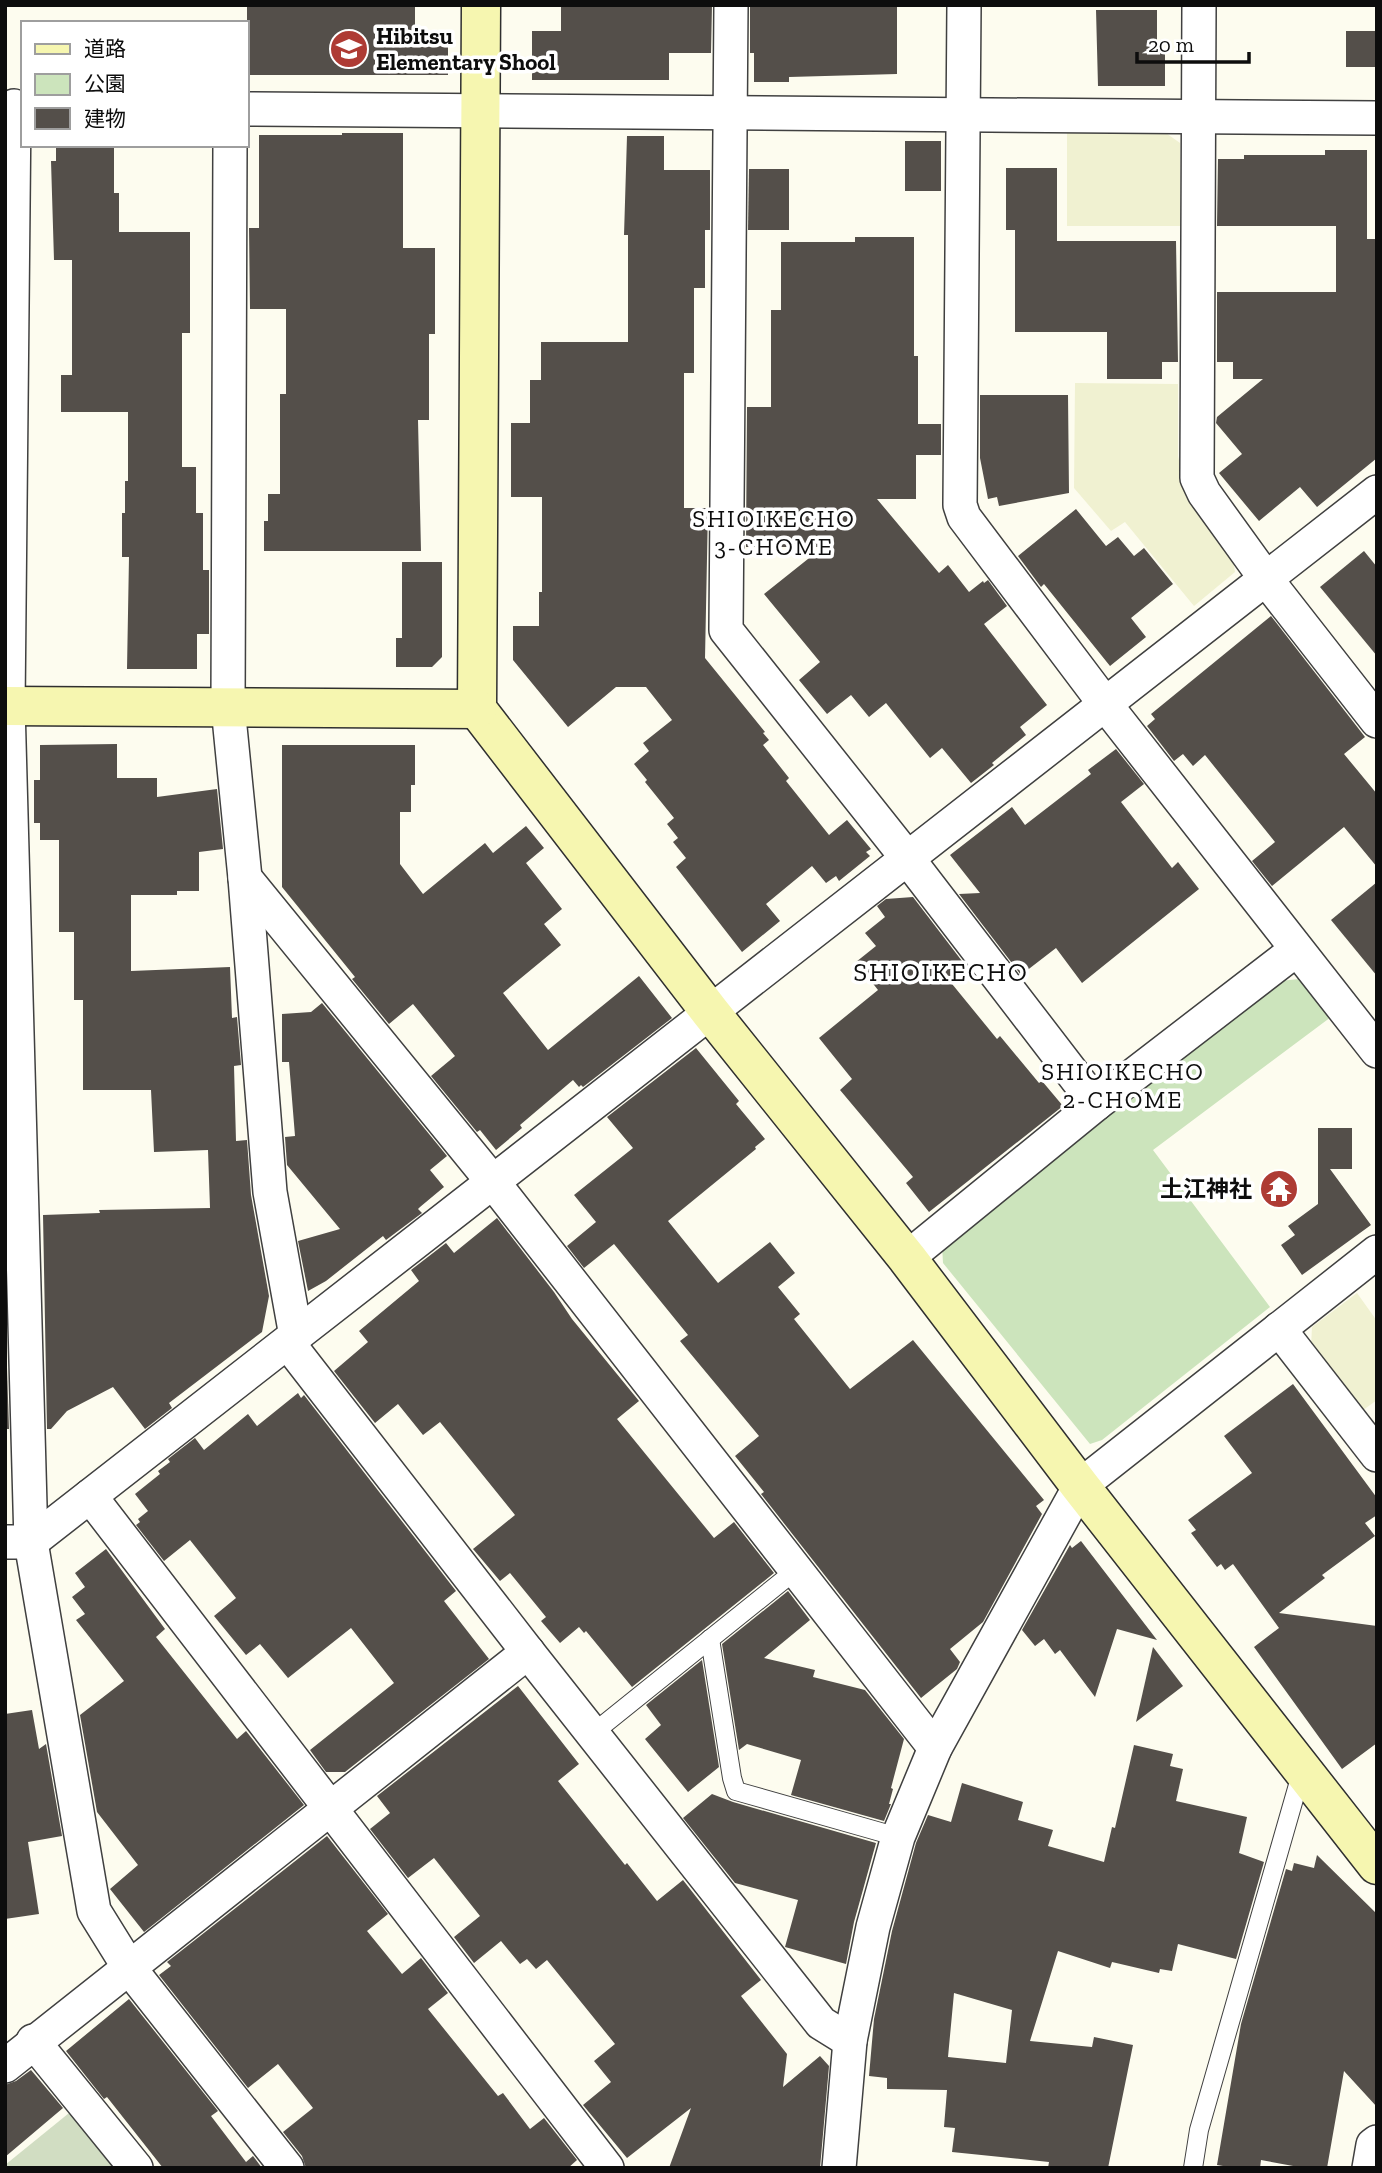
<svg xmlns="http://www.w3.org/2000/svg" width="1382" height="2173" viewBox="0 0 1382 2173" font-family="'Zilla Slab','Noto Sans JP',serif">
  <style>
    .farmland { fill: #f0f1d1 }
    .green { fill: #cce4bc }
    .cemetery { fill: #d1ddc2 }
    .building { fill: #544f4a; fill-rule: evenodd }
    .lines { fill: none; stroke-linecap: round; stroke-linejoin: round }
    .lane-casing { stroke: #404040; stroke-width: 20 }
    .street-casing { stroke: #404040; stroke-width: 36 }
    .secondary-casing { stroke: #2f2f2f; stroke-width: 41 }
    .lane { stroke: #fff; stroke-width: 18 }
    .street { stroke: #fff; stroke-width: 33 }
    .secondary { stroke: #f6f6b0; stroke-width: 38 }
    .labels { text-anchor: middle; dominant-baseline: central; stroke-width: 7; stroke-linejoin: round; paint-order: stroke }
    .poi-label { font-size: 23px; font-weight: bold; fill: #0d0d0d; stroke: #fff; text-anchor: start }
    .neighbourhood-label { font-size: 24px; letter-spacing: 2px; fill: #0d0d0d; stroke: #fff }
    .quarter-label { font-size: 26px; letter-spacing: 2px; fill: #0d0d0d; stroke: #fff }
  </style>
  <rect width="100%" height="100%" fill="#fdfcef"/>
  <g class="farmland">
    <path d="M1067 131H1163L1180 143V226H1067Z"/>
    <path d="M1075 383 1178 384V456L1187 498 1233 560 1235 572 1194 606 1125 522 1111 531 1074 488Z"/>
    <path d="M1357 1293 1377 1321V1400L1359 1413 1311 1347 1312 1327Z"/>
  </g>
  <path class="green" d="M1299 979 1331 1017 1153 1150 1270 1307 1102 1440 1090 1444 943 1263 942 1245 1280 981Z"/>
  <path class="cemetery" d="M74 2109 121 2168H5V2165Z"/>
  <g class="building">
    <path d="M247 5H415V35H448V75H247Z"/>
    <path d="M561 5H712L711 53H669V80H532V31H561Z"/>
    <path d="M750 5H897V74L789 77V82H754V53H750Z"/>
    <path d="M1096 10H1157V51H1165V86H1098Z"/>
    <rect x="1346" y="31" width="29" height="36"/>
    <path d="M342 133H403V248H435V334H429V420H418L421 551H264V521H268V494H280V394H286V309H250L249 228H259V135H342Z"/>
    <path d="M627 136H664V170H710V230H705V288H694V373H684V508H708L705 658 765 732 763 733 769 740 763 745 789 778 786 781 829 835 847 820 871 849 866 852 870 856 839 881 836 876 826 883 812 866 766 904 780 921 742 952 676 867 686 858 673 842 678 838 667 824 674 818 645 782 647 780 634 764 649 751 643 743 672 720 646 687H616L568 727 513 660V626H539V592H542V497H511V423H530V380H541V342H628V235H624Z"/>
    <rect x="905" y="141" width="36" height="50"/>
    <path d="M56 145H114V193H119V232H190V333H182V467H196V513H203V570H209V634H197V669H127L129 557H122V513H125V481H128V412H61V375H72V260H54L51 161H56Z"/>
    <path d="M1325 150H1367V239H1377V458L1317 507 1300 487 1259 521 1219 473 1242 454 1216 423 1217 417 1263 379H1233V362H1217V292H1336V226H1217L1218 159H1244V155H1325Z"/>
    <path d="M1006 168H1057V241H1176L1178 362H1162V379H1107V332H1015V230H1006Z"/>
    <path d="M749 169H789V230H748Z"/>
    <path d="M855 237H914V356H918V424H941V455H916V499H877L939 573 948 565 969 592 983 581 984 583 988 580 1007 606 984 624 1047 705 1020 727 1026 735 992 763 994 765 971 783 942 748 930 758 886 703 869 717 851 695 827 714 799 680 820 662 764 594 823 547H746L747 407H771V310H781V242H855Z"/>
    <path d="M980 395H1068L1069 493 999 506 997 497 988 499 980 458Z"/>
    <path d="M1076 509 1106 546 1118 537 1134 556 1144 548 1173 584 1131 618 1146 637 1110 666 1044 584 1041 587 1018 556Z"/>
    <path d="M1364 551 1377 567V656L1320 587Z"/>
    <path d="M402 562H442V657L432 667H396V638H402Z"/>
    <path d="M1271 616 1365 737 1344 754 1377 794V867L1344 827 1272 886 1252 861 1275 842 1205 755 1193 766 1183 754 1174 761 1147 726 1155 719 1151 714Z"/>
    <path d="M117 744V778H157V797L217 789 223 849 199 852V891H177V895H131V971L230 967 232 1018 237 1017 241 1065 234 1066 236 1141 247 1140 251 1195 269 1296 262 1332 169 1403 172 1408 145 1429 113 1387 67 1411 51 1429H47L43 1215 100 1213 99 1210 210 1208 208 1150 154 1152 151 1090H83V1000H74V932H59V840H40V823H34V780H40V745Z"/>
    <path d="M282 745H415V785H411V812H400V864L423 894 485 843 493 853 526 826 544 848 526 863 562 909 544 924 561 945 503 993 548 1050 639 976 672 1018 583 1087 581 1085 579 1087 573 1080 520 1125 522 1128 496 1150 480 1130 477 1132 431 1076 455 1056 413 1004 389 1024 352 979 355 977 282 887Z"/>
    <path d="M1116 749 1144 784 1121 802 1172 868 1178 862 1199 889 1082 983 1056 948 1021 975 959 894 980 893 950 855 1012 807 1025 825 1091 774 1088 770Z"/>
    <path d="M1377 882V976L1331 920Z"/>
    <path d="M913 897 965 965 948 979 997 1039 1000 1036 1039 1083 1042 1081 1063 1106 929 1212 906 1183 913 1177 840 1090 852 1079 819 1038 878 990 856 962 876 946 865 933 885 917 877 906 886 899Z"/>
    <path d="M322 1003 447 1156 430 1170 444 1187 420 1207 418 1209 422 1213 386 1240 383 1236 326 1281 308 1291 298 1241 340 1229 287 1165 285 1137 295 1136 289 1062H282V1014L311 1012Z"/>
    <path d="M696 1048 739 1101 736 1104 765 1139 755 1147 756 1149 668 1221 718 1283 770 1242 795 1273 778 1287 800 1314 794 1319 850 1389 913 1340 1044 1500 1036 1506 1042 1514 983 1622 950 1649 960 1662 957 1669 921 1698 761 1494 764 1492 735 1456 759 1436 680 1341 688 1335 614 1244 584 1268 567 1246 596 1222 574 1195 633 1148 607 1117Z"/>
    <path d="M1318 1128H1352V1169H1330L1371 1225 1302 1275 1281 1245 1295 1235 1288 1226 1318 1204Z"/>
    <path d="M497 1218 554 1292 572 1319 639 1401 617 1419 714 1538 734 1522 774 1573 632 1687 586 1631 584 1633 579 1627 560 1643 541 1621 546 1617 510 1573 500 1581 473 1549 515 1515 440 1422 423 1435 398 1404 375 1423 334 1371 368 1342 359 1331 419 1281 411 1270 446 1243 454 1253Z"/>
    <path d="M5 1306 9 1429H5Z"/>
    <path d="M1293 1384 1377 1498V1515L1365 1523 1375 1536 1322 1575 1325 1578 1279 1613 1377 1626V1743L1342 1769 1254 1647 1279 1628 1233 1564 1225 1570 1221 1564 1217 1567 1191 1533 1196 1530 1188 1520 1252 1473 1224 1436Z"/>
    <path d="M298 1393 301 1398 304 1395 456 1591 444 1601 489 1659 345 1772H326L310 1750 394 1683 351 1628 288 1678 260 1644 246 1655 214 1616 236 1598 190 1540 164 1561 136 1525 140 1522 138 1519 148 1511 135 1494 160 1474 158 1471 170 1462 168 1459 195 1438 204 1450 248 1414 257 1426Z"/>
    <path d="M1081 1541 1157 1640 1117 1629 1095 1697 1060 1650 1055 1654 1044 1639 1035 1646 1022 1630 1070 1545 1072 1548Z"/>
    <path d="M106 1549 165 1629 156 1637 237 1739 246 1731 304 1805 144 1932 110 1889 138 1865 97 1812 80 1715 124 1681 76 1620 85 1614 72 1597 85 1587 75 1573Z"/>
    <path d="M788 1591 810 1620 764 1658 815 1670 813 1677 865 1690 904 1739 891 1788 893 1789 889 1804H891L884 1821 791 1795 801 1760 747 1744 739 1750 722 1644Z"/>
    <path d="M1153 1647 1183 1686 1136 1722Z"/>
    <path d="M702 1660 719 1767 688 1792 645 1739 661 1725 646 1705Z"/>
    <path d="M518 1686 579 1764 558 1781 625 1865 627 1863 657 1901 683 1880 761 1980 741 1996 787 2054 783 2087 820 2056 829 2066 820 2168H669L691 2108 627 2158 583 2105 611 2082 594 2061 615 2044 547 1960 536 1969 527 1959 520 1964 501 1941 474 1963 454 1937 480 1916 434 1858 408 1878 370 1829 390 1813 377 1796Z"/>
    <path d="M32 1710 39 1749 46 1744 62 1836 28 1842 39 1914 5 1919V1714Z"/>
    <path d="M1134 1745 1173 1754 1170 1766 1183 1769 1176 1801 1247 1817 1239 1853 1264 1862 1236 1959 1178 1944 1172 1971 1160 1969 1159 1973 1112 1962 1110 1968 1058 1951 1030 2041 1092 2047 1094 2037 1133 2045 1108 2168H1048L1049 2162 952 2152 955 2128 944 2127 947 2090 887 2089V2078L869 2076 874 2019 892 1931 916 1843 928 1815 951 1822 962 1783 1023 1802 1018 1820 1053 1830 1048 1846 1104 1862 1112 1827 1115 1828ZM954 1993 1012 2010 1006 2063 948 2057Z"/>
    <path d="M712 1794 733 1802 876 1843 854 1922 846 1964 785 1947 798 1900 735 1883 683 1818Z"/>
    <path d="M327 1836 388 1914 367 1931 402 1974 421 1958 448 1993 428 2009 498 2096 503 2093 530 2129 544 2118 577 2160 568 2168H306L302 2156 283 2132 313 2108 278 2064 248 2088 159 1975 171 1966 167 1962Z"/>
    <path d="M1317 1855 1377 1914V2107L1344 2071 1327 2168H1304L1261 2160 1260 2168H1235L1217 2165 1241 2024 1286 1869 1292 1871 1294 1863 1314 1868Z"/>
    <path d="M129 1999 218 2111 211 2116 246 2162 253 2156 262 2168H163L107 2097 104 2099 66 2051Z"/>
    <path d="M31 2070 63 2108 5 2157V2085L16 2081Z"/>
  </g>
  <g class="lines">
    <defs>
      <g id="lane">
        <path d="M710 1639 732 1778 736 1791 898 1837"/>
        <path d="M592 1734 796 1570"/>
        <path d="M1193 2168 1199 2130 1302 1771"/>
      </g>
      <g id="street">
        <path d="M731 5 726 630 908 859 1096 1104"/>
        <path d="M964 5 960 505 964 517 1105 704 1377 1051"/>
        <path d="M1199 5 1197 478 1204 493 1266 579 1377 721"/>
        <path d="M14 106 8 706 31 1542 94 1911 130 1969 287 2168"/>
        <path d="M247 109 1377 118"/>
        <path d="M230 145 228 707 245 878 270 1192 296 1336"/>
        <path d="M245 878 493 1182 935 1748"/>
        <path d="M907 1258 1096 1104 1296 950"/>
        <path d="M1279 1329 1377 1455"/>
        <path d="M288 1343 528 1652 821 2023 850 2041"/>
        <path d="M90 1496 607 2168"/>
        <path d="M5 1542H31L1377 492"/>
        <path d="M33 2041 136 2168"/>
        <path d="M5 2066 528 1652"/>
        <path d="M839 2168 850 2041 873 1927 898 1837 935 1748 1080 1486 1377 1252"/>
        <path d="M1369 2168 1373 2145 1377 2142"/>
      </g>
      <g id="secondary">
        <path d="M481 5 477 709 711 1013 907 1258 1080 1486 1377 1865"/>
        <path d="M5 706 477 709"/>
      </g>
    </defs>
    <use href="#lane" class="lane-casing"/>
    <use href="#street" class="street-casing"/>
    <use href="#secondary" class="secondary-casing"/>
    <use href="#lane" class="lane"/>
    <use href="#street" class="street"/>
    <use href="#secondary" class="secondary"/>
  </g>
  <defs>
    <symbol id="school-disc" viewBox="-11 -11 22 22"><circle r="9.5" fill="#ae3b34" stroke="#fff"/><path d="M0-5L7-2L0 1L-7-2ZM-4 1L0 2.5L4 1V4Q0 6-4 4Z" fill="#fff"/></symbol>
    <symbol id="temple-disc" viewBox="-11 -11 22 22"><circle r="9.5" fill="#ae3b34" stroke="#fff"/><path d="M0-6L5-2H3V0L6.5 2.5H4V6H1.5V3h-3V6H-4V2.5H-6.5L-3 0V-2H-5Z" fill="#fff"/></symbol>
  </defs>
  <g fill-rule="evenodd">
    <use href="#school-disc" x="327" y="27" width="44" height="44"/>
    <use href="#temple-disc" x="1257" y="1167" width="44" height="44"/>
  </g>
  <g class="labels">
    <g class="poi-label">
      <text x="376" y="36">Hibitsu<tspan x="376" dy="26">Elementary Shool</tspan></text>
      <text x="1252" y="1189" text-anchor="end">土江神社</text>
    </g>
    <g class="neighbourhood-label">
      <text x="774" y="518">SHIOIKECHO<tspan x="774" dy="28">3-CHOME</tspan></text>
      <text x="1123" y="1071">SHIOIKECHO<tspan x="1123" dy="28">2-CHOME</tspan></text>
    </g>
    <g class="quarter-label">
      <text x="941" y="972">SHIOIKECHO</text>
    </g>
  </g>
  <rect width="1382" height="2173" fill="none" stroke="#0d0d0d" stroke-width="14"/>
  <rect x="21" y="21" width="228" height="126" fill="#ffffff" stroke="#9e9e9e" stroke-width="2"/>
  <rect x="35" y="44" width="35" height="10" fill="#f6f6b0" stroke="#9e9e9e" stroke-width="2"/>
  <text x="84" y="56" font-size="21" fill="#0d0d0d">道路</text>
  <rect x="35" y="74" width="35" height="21" fill="#cce4bc" stroke="#9e9e9e" stroke-width="2"/>
  <text x="84" y="91" font-size="21" fill="#0d0d0d">公園</text>
  <rect x="35" y="108" width="35" height="21" fill="#544f4a" stroke="#9e9e9e" stroke-width="2"/>
  <text x="84" y="126" font-size="21" fill="#0d0d0d">建物</text>
  <path d="M1137 52v10h112v-10" fill="none" stroke="#0d0d0d" stroke-width="3.5"/>
  <text x="1148" y="52" font-size="21" fill="#0d0d0d" stroke="#ffffff" stroke-width="5" paint-order="stroke">20 m</text>
</svg>
